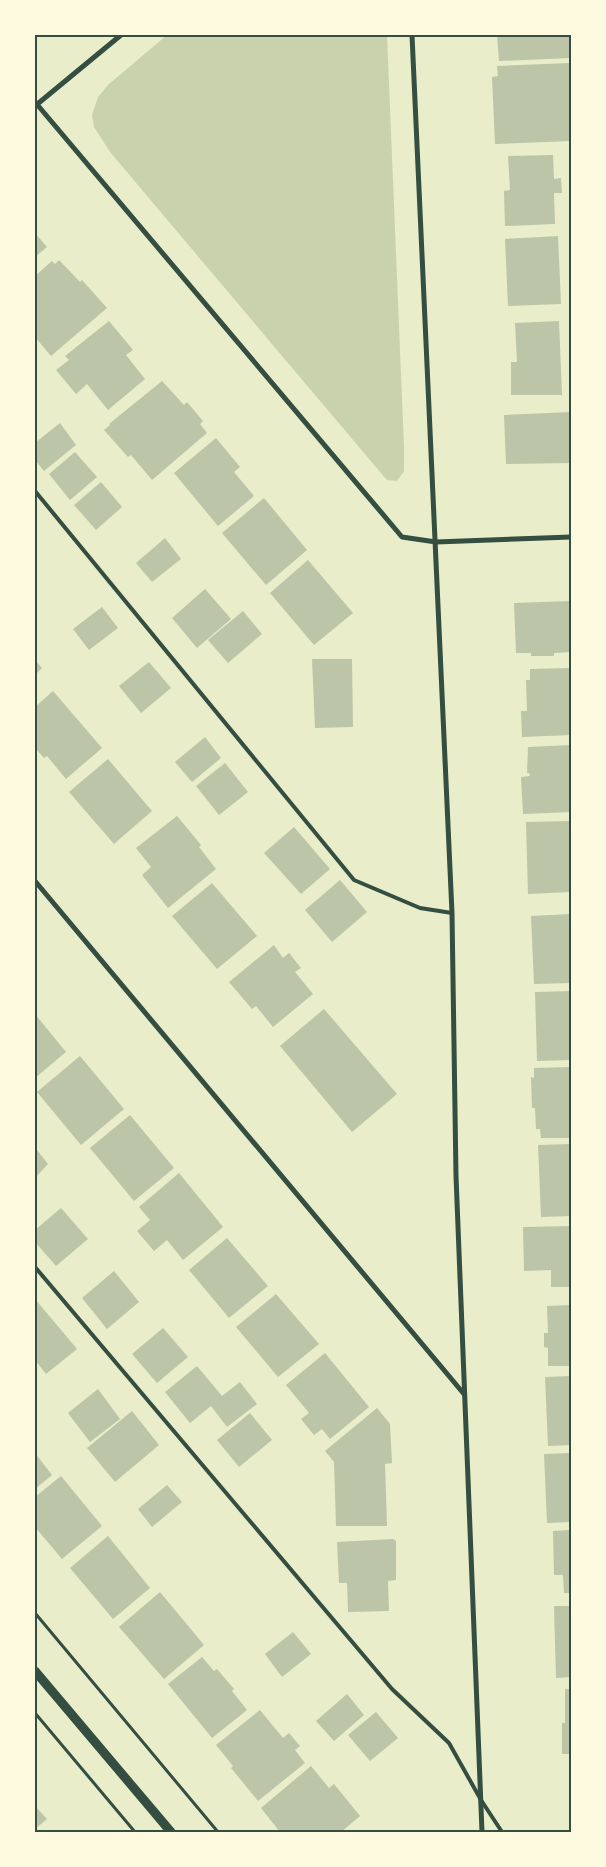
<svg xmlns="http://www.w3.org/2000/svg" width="606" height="1867" viewBox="0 0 606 1867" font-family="Spectral,serif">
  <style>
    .green { fill: #cad2ad }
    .building { fill: #bcc5a7 }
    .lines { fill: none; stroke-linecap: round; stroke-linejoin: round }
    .path { stroke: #344e41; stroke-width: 3 }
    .service { stroke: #344e41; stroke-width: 4 }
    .minor { stroke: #344e41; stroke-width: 5 }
    .tertiary { stroke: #344e41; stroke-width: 9 }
    .neatline { fill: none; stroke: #344e41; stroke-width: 2 }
  </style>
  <rect width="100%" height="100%" fill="#e9edc9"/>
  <path class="green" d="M167 35H387L404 447V471L397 481 387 480 375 466 110 152 94 127 92 115 98 97 109 84Z"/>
  <g class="building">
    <path d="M497 35H571V58L499 61Z"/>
    <path d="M569 63 571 141 495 144 492 77 498 76 497 66Z"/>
    <path d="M553 155 554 179 561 178 562 193H554L555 224 505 226 504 191 510 190 508 156Z"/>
    <path d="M35 233 47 247 35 257Z"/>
    <path d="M558 236 561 304 508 306 505 239Z"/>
    <path d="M59 260 80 282 82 280 107 308 51 356 35 337V276L52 261 55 264Z"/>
    <path d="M109 321 133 350 126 355 145 379 108 410 87 384 76 394 56 370 69 360 65 356Z"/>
    <path d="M559 321 562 395H511V362H517L515 323Z"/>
    <path d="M162 381 184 405 187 402 203 421 200 424 207 433 152 480 131 455 128 457 104 430 110 425 109 424Z"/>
    <path d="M571 412V463L506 464 504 415Z"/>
    <path d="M60 423 76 445 44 471 35 460V443Z"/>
    <path d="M216 438 240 467 234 472 254 496 218 526 174 473Z"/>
    <path d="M75 452 97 477 70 500 49 474Z"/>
    <path d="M101 482 122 507 96 530 74 505Z"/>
    <path d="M264 498 307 550 266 585 222 533Z"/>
    <path d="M165 538 181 559 152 582 136 563Z"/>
    <path d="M308 560 353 613 314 645 270 593Z"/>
    <path d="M205 589 231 619 197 648 172 618Z"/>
    <path d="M571 601V652L554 653V656H531V653H516L514 603Z"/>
    <path d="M102 607 118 628 89 650 73 629Z"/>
    <path d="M243 611 262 634 228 663 208 640Z"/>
    <path d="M312 659H352L353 727 315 728Z"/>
    <path d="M35 660 42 668 35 675Z"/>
    <path d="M149 662 171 688 141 713 119 686Z"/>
    <path d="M571 668V735L522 737 521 711H527L526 680H530V669Z"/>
    <path d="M53 691 102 748 66 779 47 756 44 758 35 748V707Z"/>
    <path d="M205 737 221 758 192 782 175 762Z"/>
    <path d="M571 745V812L523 814 521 777 530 776 529 773H527L528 747Z"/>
    <path d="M108 759 152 811 114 844 69 792Z"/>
    <path d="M225 763 248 792 219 815 196 786Z"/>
    <path d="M177 816 201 845 199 847 216 869 168 908 142 875 151 867 136 848Z"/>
    <path d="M571 821V892L528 894 526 822Z"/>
    <path d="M294 827 330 869 301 894 264 853Z"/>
    <path d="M340 880 367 912 332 942 305 910Z"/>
    <path d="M212 883 257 936 217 969 172 916Z"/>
    <path d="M571 914V983L534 984 531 916Z"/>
    <path d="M274 945 283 958 289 953 301 968 295 972 313 994 273 1027 256 1006 252 1009 229 982Z"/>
    <path d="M571 991V1060L537 1061 535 992Z"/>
    <path d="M324 1009 397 1094 352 1132 280 1046Z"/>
    <path d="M35 1014 66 1052 35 1078Z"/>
    <path d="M80 1056 124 1109 81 1145 37 1092Z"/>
    <path d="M571 1067V1138H541L540 1129H536L535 1108H532L531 1077 534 1078V1068Z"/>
    <path d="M130 1115 174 1168 134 1201 90 1148Z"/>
    <path d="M571 1144V1216L541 1217 538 1145Z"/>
    <path d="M37 1150 48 1164 35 1178V1152Z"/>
    <path d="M179 1173 223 1227 183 1260 167 1240 154 1251 137 1231 150 1220 139 1207Z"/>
    <path d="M61 1208 88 1239 56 1266 35 1242V1230Z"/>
    <path d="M571 1226V1287H551V1270L524 1271 523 1227Z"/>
    <path d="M227 1238 268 1286 229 1318 189 1270Z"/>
    <path d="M114 1271 139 1302 107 1329 82 1298Z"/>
    <path d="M276 1294 319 1344 278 1377 236 1327Z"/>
    <path d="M35 1299 77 1349 46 1374 35 1360Z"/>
    <path d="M571 1305V1366H548V1348L544 1347V1333H548L547 1306Z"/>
    <path d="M163 1328 188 1357 157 1383 132 1354Z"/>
    <path d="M325 1353 369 1407 330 1439 322 1429 314 1435 301 1419 309 1413 286 1385Z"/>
    <path d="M197 1366 222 1396 240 1382 257 1404 227 1427 211 1406 190 1423 165 1392Z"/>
    <path d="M571 1376V1445L548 1446 545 1377Z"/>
    <path d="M98 1389 120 1419 90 1442 68 1413Z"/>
    <path d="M377 1408 390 1424 392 1463 385 1464 387 1526H336L334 1462 325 1451Z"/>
    <path d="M132 1411 159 1445 115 1482 87 1448Z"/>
    <path d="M250 1413 272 1440 239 1467 217 1440Z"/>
    <path d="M35 1453 52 1475 35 1489Z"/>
    <path d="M571 1453V1522L547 1523 544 1454Z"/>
    <path d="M61 1476 102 1526 62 1559 35 1527V1497Z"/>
    <path d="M167 1485 182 1502 152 1527 138 1509Z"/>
    <path d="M571 1530V1593H564L563 1575H554L553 1531Z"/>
    <path d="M108 1536 150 1588 113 1619 70 1568Z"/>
    <path d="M393 1539 396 1541V1580L388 1581 389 1611 348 1612 347 1583H339L337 1542Z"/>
    <path d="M160 1592 204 1645 164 1679 119 1627Z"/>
    <path d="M554 1606H571V1677L556 1678Z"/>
    <path d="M293 1632 311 1654 282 1677 265 1654Z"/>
    <path d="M202 1657 214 1671 217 1669 234 1689 232 1691 247 1710 212 1738 168 1684Z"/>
    <path d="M565 1689H571V1754H562V1723H565Z"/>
    <path d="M347 1694 364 1715 334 1741 316 1721Z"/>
    <path d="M260 1710 283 1738 289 1733 300 1746 295 1750 305 1763 258 1801 231 1768 233 1766 216 1745Z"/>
    <path d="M376 1712 398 1738 370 1761 348 1735Z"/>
    <path d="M311 1766 329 1788 334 1784 360 1816 341 1832H280L261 1808Z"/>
    <path d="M35 1806 47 1819 35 1829Z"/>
  </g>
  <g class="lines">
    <g class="path">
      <path d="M35 1613 218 1832"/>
      <path d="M35 1713 135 1832"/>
    </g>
    <g class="service">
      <path d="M35 491 354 880 420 908 452 913"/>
      <path d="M35 1267 392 1689 449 1743 481 1800 502 1832"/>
    </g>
    <g class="minor">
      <path d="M412 35 452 913 456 1176 482 1832"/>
      <path d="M35 102 402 537 436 542 571 537"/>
      <path d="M35 106 121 35"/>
      <path d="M35 881 464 1394"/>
    </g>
    <path class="tertiary" d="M35 1671 171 1832"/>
  </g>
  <rect width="606" height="1867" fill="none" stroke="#fefae0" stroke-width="72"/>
  <rect x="36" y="36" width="534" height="1795" class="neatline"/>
</svg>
